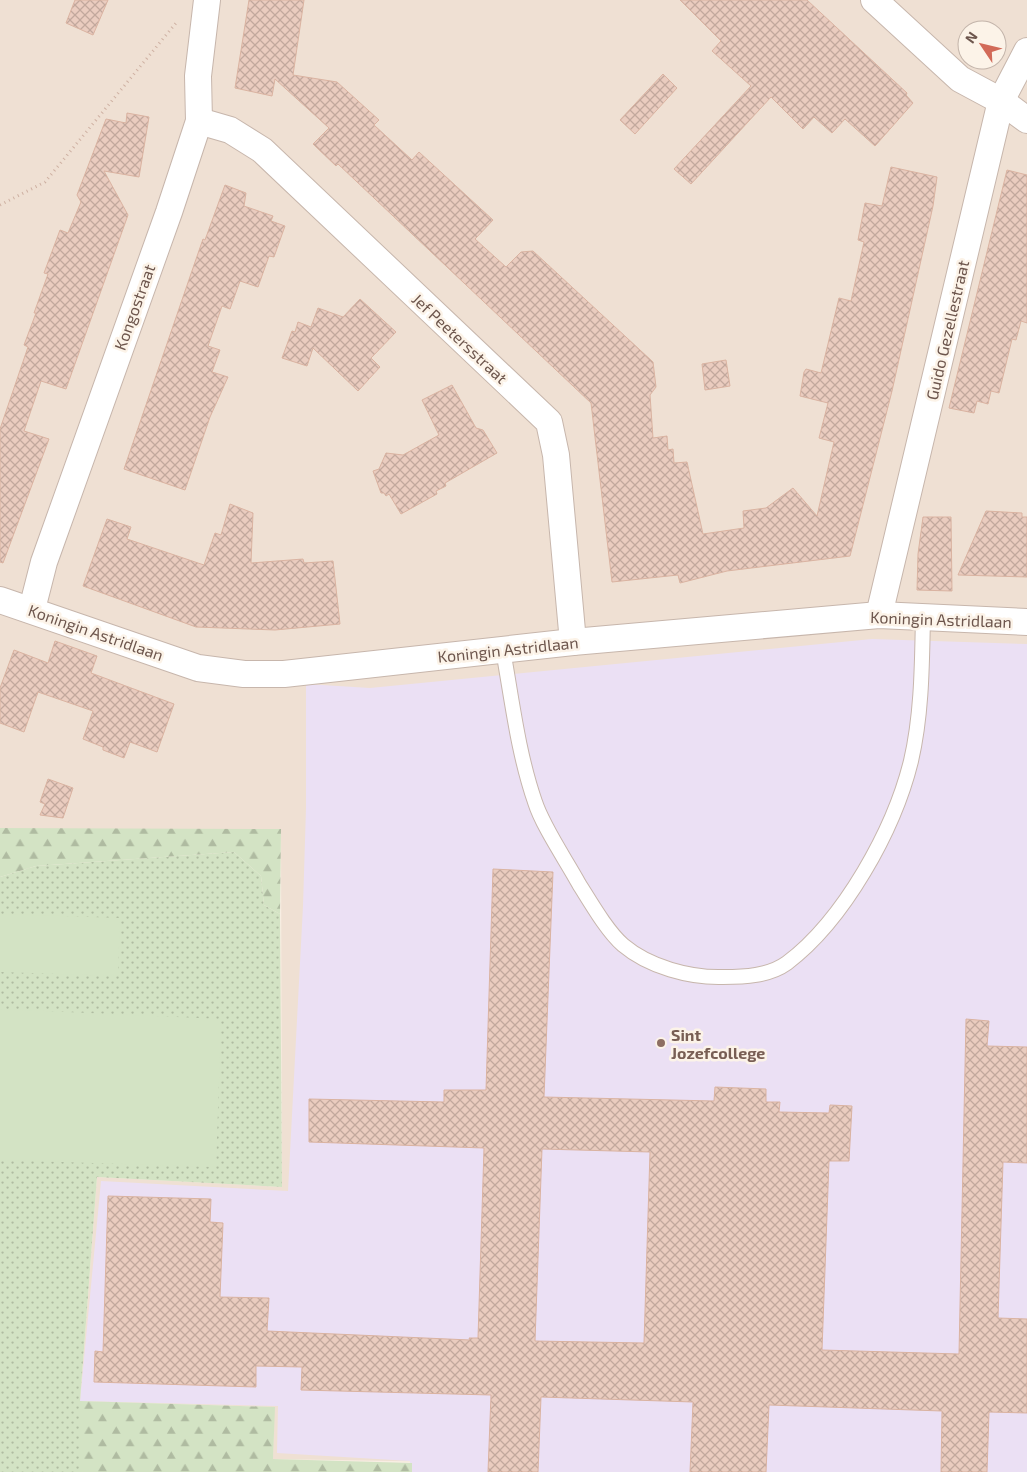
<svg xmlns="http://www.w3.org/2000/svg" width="1027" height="1472" viewBox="0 0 1027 1472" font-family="'Exo 2',sans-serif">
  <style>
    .residential { fill: #efe0d3; fill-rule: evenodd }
    .education { fill: #ebe0f4 }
    .grass { fill: url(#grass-dots) }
    .forest { fill: url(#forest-firs) }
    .garden { fill: #d3e3c4 }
    .building { fill: url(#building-cross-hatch); stroke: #dab3a1; fill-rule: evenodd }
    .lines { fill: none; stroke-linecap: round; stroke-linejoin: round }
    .lane-casing { stroke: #c7b6ac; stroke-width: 16 }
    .street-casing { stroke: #c7b6ac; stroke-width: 28 }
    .path { stroke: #ceb0a2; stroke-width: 3; stroke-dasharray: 1 4; stroke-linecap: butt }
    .lane { stroke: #fff; stroke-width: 14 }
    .street { stroke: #fff; stroke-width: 26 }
    .education-dot { fill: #8d6e63; stroke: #fcf3e8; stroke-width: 2 }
    .labels { text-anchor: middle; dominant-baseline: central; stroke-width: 5; stroke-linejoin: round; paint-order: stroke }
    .street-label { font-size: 16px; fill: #6d564d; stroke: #fcf3e8 }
    .education-label { font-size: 16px; font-weight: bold; fill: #785e54; stroke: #fcf3e8; text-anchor: start }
  </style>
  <defs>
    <pattern id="grass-dots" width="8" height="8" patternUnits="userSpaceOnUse" patternTransform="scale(1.25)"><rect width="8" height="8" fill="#d3e3c4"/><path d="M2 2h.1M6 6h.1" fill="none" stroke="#afbba1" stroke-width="1.8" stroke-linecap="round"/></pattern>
    <pattern id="forest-firs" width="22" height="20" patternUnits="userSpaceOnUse" patternTransform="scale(1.25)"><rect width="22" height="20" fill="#d3e3c4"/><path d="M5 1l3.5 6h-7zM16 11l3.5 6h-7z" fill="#afbba1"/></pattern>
    <pattern id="building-cross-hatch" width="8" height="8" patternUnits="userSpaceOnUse" patternTransform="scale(1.25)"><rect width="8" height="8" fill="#eaccbf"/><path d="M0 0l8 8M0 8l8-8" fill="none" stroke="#c2a89d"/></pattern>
  </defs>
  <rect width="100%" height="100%" fill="#f8eee3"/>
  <path class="residential" d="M0 0H1027V1472L273 1459 274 1407 80 1401 97 1177 282 1187 281 830 0 829ZM967 30H997V60H967Z"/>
  <path class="education" d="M872 639 1027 644V1472H411L410 1461 277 1453 278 1406 80 1401 101 1181 288 1191 303 906 306 808V684L370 688Z"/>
  <path class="grass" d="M234 852 261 876 264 905 280 914 282 1187 97 1177 80 1401V1472H0V877L36 866Z"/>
  <g class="forest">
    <path d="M0 828 281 829 280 914 264 905 261 876 234 852 36 866 0 877Z"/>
    <path d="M80 1401 275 1407 273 1459 412 1463V1472H80Z"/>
  </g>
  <g class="garden">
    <path d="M0 914 120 918 118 976 0 972Z"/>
    <path d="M0 1009 221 1019 216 1167 0 1160Z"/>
  </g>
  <g class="building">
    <path d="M75 0H108L93 35 66 23Z"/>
    <path d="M249 0H304L293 75 337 82 379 120 374 125 412 160 419 152 493 220 475 239 506 267 521 252 533 251 653 362 656 387 650 395 653 438 667 436 668 450 673 449 674 463 687 462 703 534 744 528 743 511 766 508 793 488 817 516 834 442 819 438 828 403 800 396 804 372 806 369 821 373 839 298 851 301 864 242 858 240 865 203 882 206 891 167 937 177 933 206 892 391 850 556 727 571 680 583 678 575 612 582 591 403 338 164 336 166 313 144 329 128 275 79 272 96 235 88Z"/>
    <path d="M680 0H807L907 93 906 95 913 103 875 146 845 119 832 133 814 117 803 129 771 97 691 184 674 169 751 86 712 51 721 41Z"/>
    <path d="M663 74 677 88 635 134 620 120Z"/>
    <path d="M127 113 149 117 139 177 104 171 128 215 66 389 41 381 24 431 49 439 3 563 0 562V429L28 347 24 345 36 313H34L48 274 44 273 60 230 68 233 81 202 77 195 106 119 126 123Z"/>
    <path d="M1007 170 1027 175V323L1021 321 1016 340 1012 339 999 393 991 391 988 404 977 401 974 413 949 408Z"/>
    <path d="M225 185 246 193 244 206 273 216 271 221 285 226 274 257 269 256 258 287 240 281 230 309 222 306 208 346 220 350 212 372 228 377 210 417 185 490 124 469 194 265 203 239 205 240Z"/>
    <path d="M360 299 396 332 371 358 380 367 358 391 313 348 307 366 282 358 292 331 295 332 298 322 311 327 318 308 343 317Z"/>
    <path d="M726 360 730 386 705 390 702 364Z"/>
    <path d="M452 385 476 428 483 430 497 453 445 483 446 486 436 491 437 494 401 514 389 494 386 496 384 493H381L373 471 379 469 386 453 403 455 439 435 422 400Z"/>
    <path d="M230 504 253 513 251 563 303 559 304 563 333 561 340 624 275 630 196 627 83 586 107 519 131 527 127 539 204 565 215 533 221 535Z"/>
    <path d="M986 511 1022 513V517H1027V577L958 575Z"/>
    <path d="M923 517H951L952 591 917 590 918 554Z"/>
    <path d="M55 641 97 656 91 673 174 704 157 752 130 742 124 758 103 750V747L83 739 93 711 38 692 24 732 0 723V688L14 650 48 663Z"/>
    <path d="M48 779 73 788 63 818 40 815 45 804 40 802Z"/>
    <path d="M493 869 553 872 544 1097 714 1101 715 1087 766 1089V1102H780L779 1112 829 1113 830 1105 852 1106 849 1161H829L822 1350 959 1354 966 1019 989 1021 987 1046 1027 1047V1163L1003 1162 998 1318 1027 1319V1413L989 1412 987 1472H941L942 1411 769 1405 766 1472H690L693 1402 541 1397 538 1472H488L491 1395 301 1390 302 1367 256 1366V1387L94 1382 95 1351 103 1352 108 1196 211 1199 210 1222 223 1223 220 1297 269 1298 267 1331 470 1340 469 1338H478L484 1148 309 1142V1099L444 1102V1090H486ZM542 1149 650 1152 644 1343 535 1341Z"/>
  </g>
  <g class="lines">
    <defs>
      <path id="lane" d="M503 650C512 700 518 753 535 802 543 827 566 860 579 884 591 903 607 931 623 945 649 967 690 978 723 977 744 977 769 976 787 963 844 920 894 830 911 761 922 714 922 663 923 615"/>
      <g id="street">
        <path d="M874 0 960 79 1001 101 1027 120"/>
        <path d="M199 121 230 130 262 150 549 422 556 455 573 642"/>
        <path d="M0 600 198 668 244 674H284L573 642 879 615 1027 622"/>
        <path d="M32 609 44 562 169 212 199 121 198 76 207 0"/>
        <path d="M879 615 1001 101 1027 51"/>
      </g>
    </defs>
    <use href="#lane" class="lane-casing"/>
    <use href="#street" class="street-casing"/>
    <path class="path" d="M0 205 45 182 176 23"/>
    <use href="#lane" class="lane"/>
    <use href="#street" class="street"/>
  </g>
  <circle class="education-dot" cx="661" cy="1043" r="5"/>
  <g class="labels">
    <g class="street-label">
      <text transform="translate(134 307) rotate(-70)">Kongostraat</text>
      <text transform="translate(947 330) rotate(-77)">Guido Gezellestraat</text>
      <text transform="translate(460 338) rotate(43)">Jef Peetersstraat</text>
      <text transform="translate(941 619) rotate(2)">Koningin Astridlaan</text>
      <text transform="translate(96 632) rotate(19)">Koningin Astridlaan</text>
      <text transform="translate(508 649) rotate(-6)">Koningin Astridlaan</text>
    </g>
    <g class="education-label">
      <text x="671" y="1034">Sint<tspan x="671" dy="18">Jozefcollege</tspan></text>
    </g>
  </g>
  <g transform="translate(982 45) rotate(305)"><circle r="24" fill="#fcf3e8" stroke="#c3b4aa"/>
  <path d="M0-4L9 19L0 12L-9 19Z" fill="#d26a58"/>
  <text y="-8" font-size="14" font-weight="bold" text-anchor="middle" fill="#6d564d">N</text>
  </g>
</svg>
